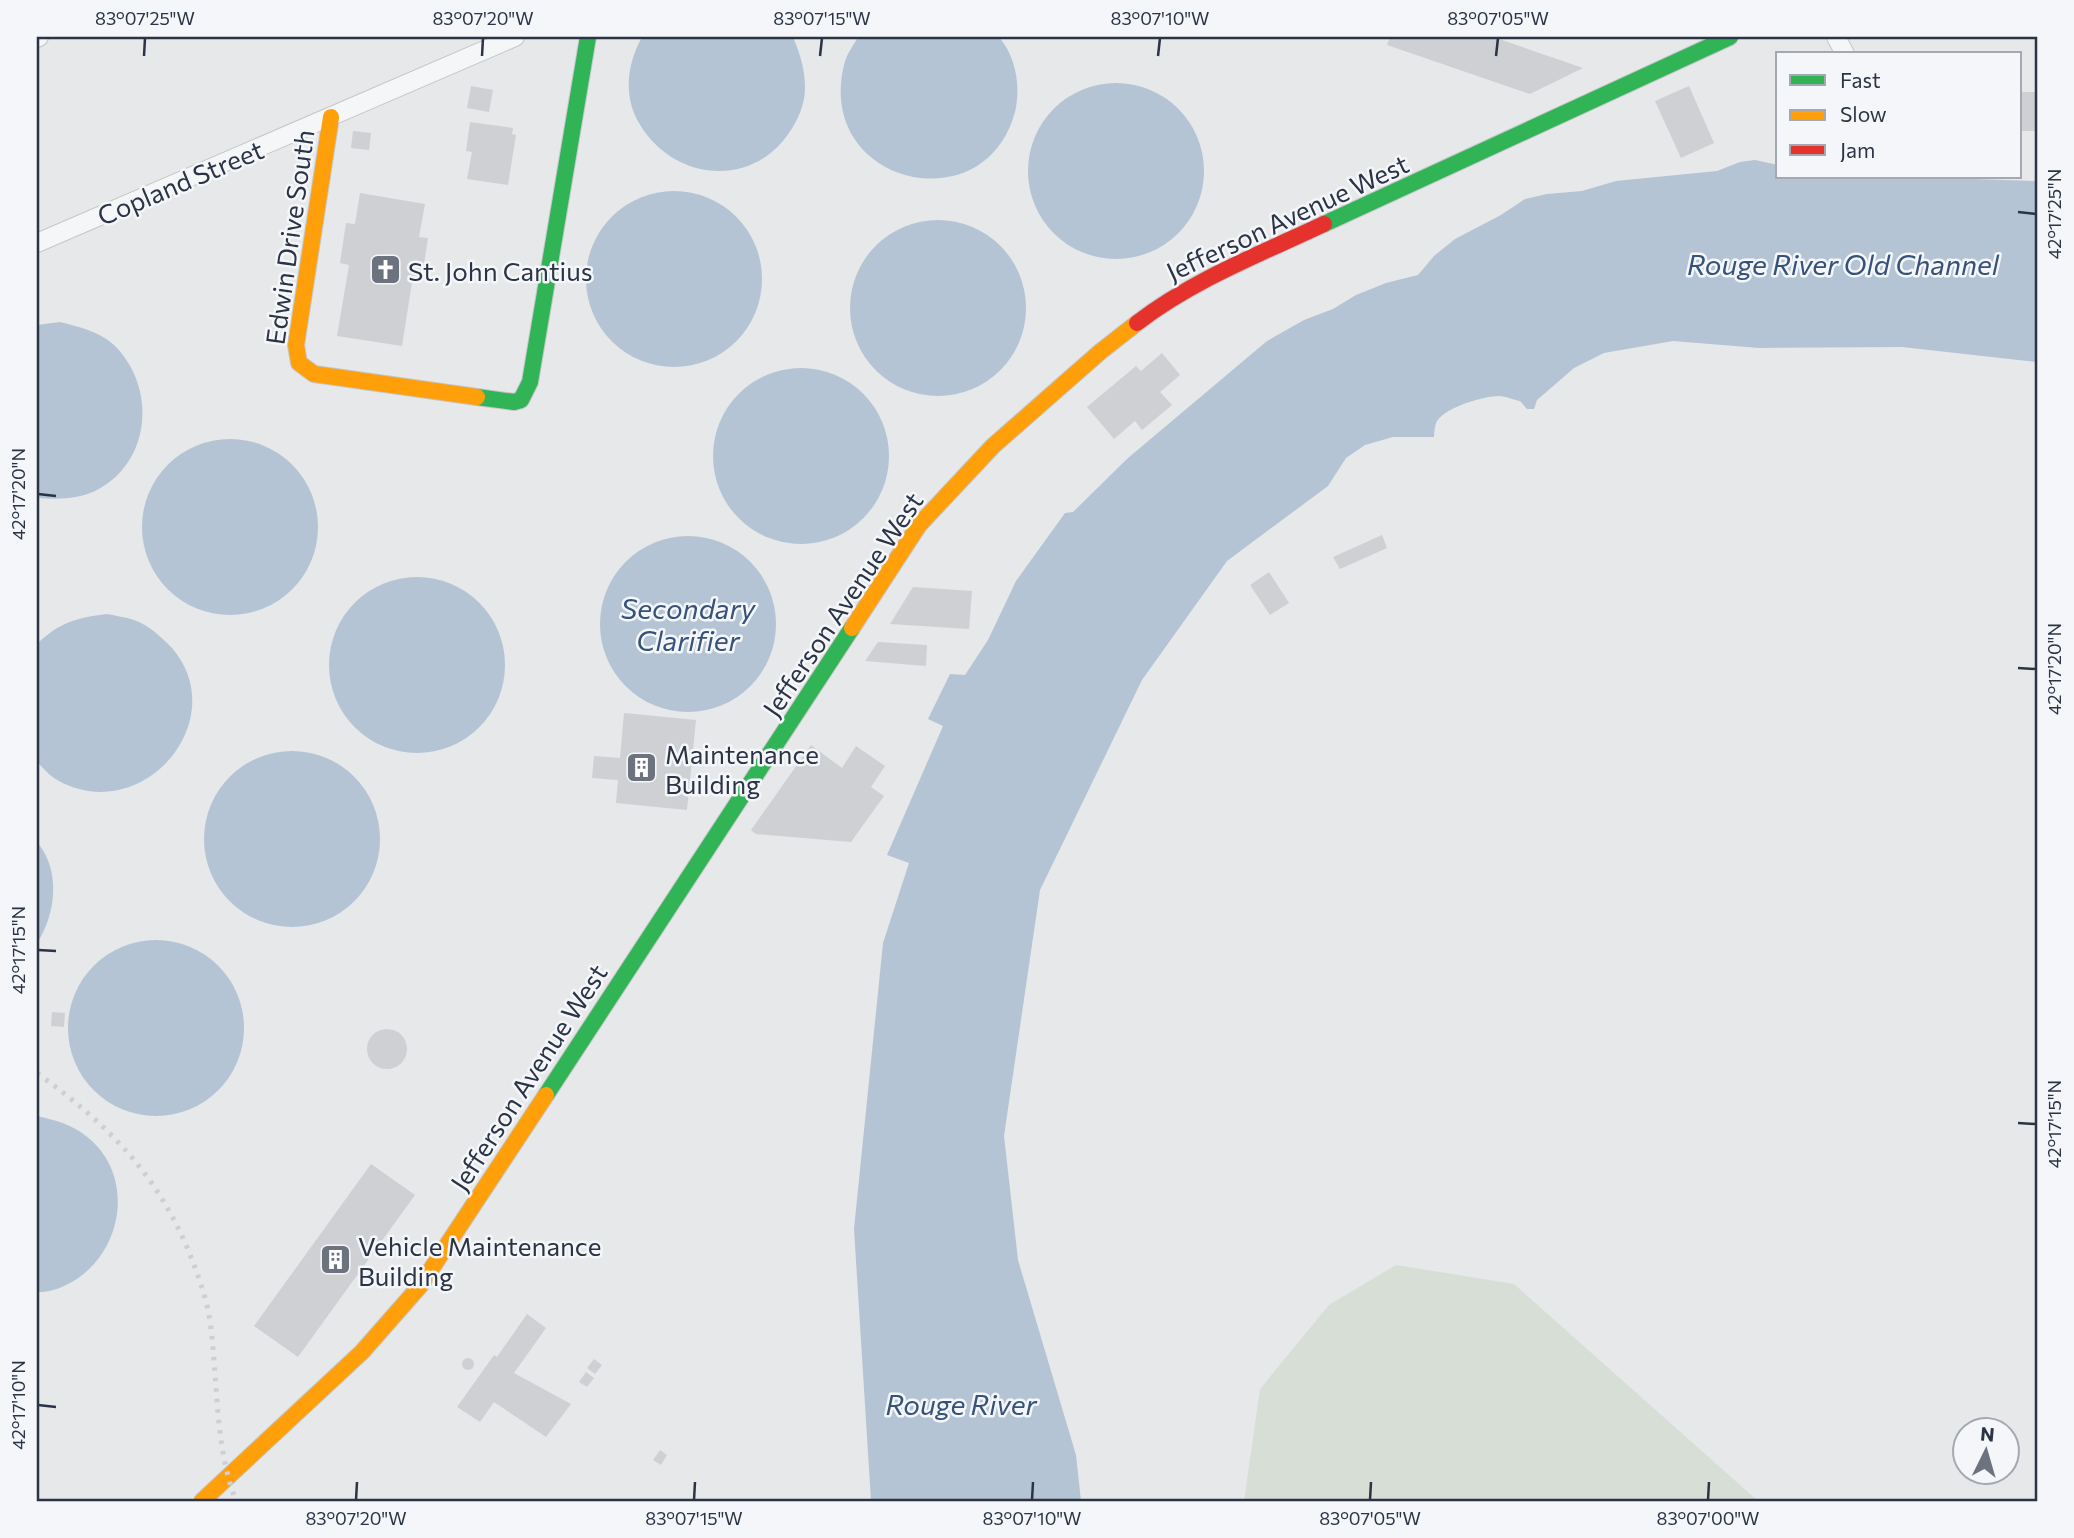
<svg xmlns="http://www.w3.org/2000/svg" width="2074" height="1538" viewBox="0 0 2074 1538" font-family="Commissioner,sans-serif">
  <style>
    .green { fill: #d6ded6 }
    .water { fill: #b4c4d5 }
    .building { fill: #ced0d3 }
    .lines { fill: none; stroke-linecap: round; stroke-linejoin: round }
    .street-casing { stroke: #c4c6c8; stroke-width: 20 }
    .fast-casing { stroke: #c4c6c8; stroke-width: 18 }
    .slow-casing { stroke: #c4c6c8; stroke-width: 18 }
    .jam-casing { stroke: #c4c6c8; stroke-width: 18 }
    .street { stroke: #f5f6f7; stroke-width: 18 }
    .fast { stroke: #30b455; stroke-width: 16 }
    .slow { stroke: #ff9f0a; stroke-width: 16 }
    .jam { stroke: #e5322d; stroke-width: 16 }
    .rail { stroke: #cecfd2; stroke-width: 5; stroke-dasharray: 3.5 7; stroke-linecap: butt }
    .ticks { fill: none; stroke: #2b3445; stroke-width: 2.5 }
    .labels { text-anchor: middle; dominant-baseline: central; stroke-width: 5; stroke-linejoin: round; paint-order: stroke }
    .street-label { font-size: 26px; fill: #2b3445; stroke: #f4f6f9 }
    .poi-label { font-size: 26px; fill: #2b3445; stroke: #f4f6f9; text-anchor: start }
    .water-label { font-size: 28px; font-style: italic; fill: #34527a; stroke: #f4f6f9 }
    .neatline { fill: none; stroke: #2b3445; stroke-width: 2.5 }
    .ticks-label { font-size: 18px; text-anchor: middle; fill: #2b3445 }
  </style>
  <rect width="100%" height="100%" fill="#e6e8ea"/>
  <path class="green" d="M1396 1265 1514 1284 1758 1501H1244L1260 1389 1329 1305Z"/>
  <g class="water">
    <path d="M642 37H793C800 54 805 69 805 88 805 104 798 120 789 133 750 190 672 180 639 123 623 96 627 64 642 37Z"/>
    <path d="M858 37H999C1016 57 1021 86 1015 112 985 225 815 184 844 65 846 55 853 46 858 37Z"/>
    <circle cx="1116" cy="171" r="88"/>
    <path d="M1755 160 1778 165V177H1917L2037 181V362L1902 347 1759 348 1673 341 1604 353 1574 368 1537 400 1534 409H1527L1520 401C1513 400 1506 396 1499 396 1484 396 1446 407 1437 421 1435 424 1434 433 1434 437H1393L1365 445 1346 458 1328 486 1227 561 1142 680 1040 890 1004 1136 1018 1260 1076 1455 1081 1501H871L854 1229 883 943 909 863 887 855 943 726 928 719 950 674 965 675 988 640 1016 581 1065 513 1073 512 1128 458 1267 341 1304 320 1333 309 1356 295 1386 283 1418 275 1434 256 1455 239 1501 215 1525 199 1547 194 1582 191 1616 181 1717 171 1740 162Z"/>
    <circle cx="674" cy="279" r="88"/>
    <circle cx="938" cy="308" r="88"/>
    <path d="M60 322C79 327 99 331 114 345 157 387 152 463 95 491 76 500 57 499 37 498V325Z"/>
    <circle cx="801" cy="456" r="88"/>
    <circle cx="230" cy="527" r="88"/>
    <circle cx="688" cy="624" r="88"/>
    <circle cx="417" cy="665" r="88"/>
    <path d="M107 614C116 616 125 617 134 620 149 625 161 637 172 648 234 720 142 828 57 780 50 776 43 768 37 762V644C60 622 76 618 107 614Z"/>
    <circle cx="292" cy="839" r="88"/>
    <path d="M37 842C61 870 56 914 37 943Z"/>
    <circle cx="156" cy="1028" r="88"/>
    <path d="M37 1116C55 1120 71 1124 86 1136 133 1172 125 1243 81 1276 69 1285 52 1293 37 1292Z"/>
  </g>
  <g class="building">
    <path d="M1390 37H1493L1583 68 1530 94 1387 45Z"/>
    <path d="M471 86 493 90 489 112 467 108Z"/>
    <path d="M1689 86 1714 143 1681 158 1655 101Z"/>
    <rect x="2020" y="92" width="17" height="39"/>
    <path d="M470 122 513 128 512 134 516 135 508 185 467 179 472 152 466 151Z"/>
    <path d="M353 131 371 133 369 150 351 148Z"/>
    <path d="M360 193 425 204 419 237 428 238 422 277 413 276 402 346 337 336 349 265 340 263 346 223 355 224Z"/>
    <path d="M1162 353 1180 375 1160 392 1172 405 1142 430 1135 421 1114 439 1087 407 1136 366 1141 371Z"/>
    <path d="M1382 535 1387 548 1340 569 1333 557Z"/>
    <path d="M1269 572 1289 603 1270 615 1250 585Z"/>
    <path d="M913 587 972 591 969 629 890 624Z"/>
    <path d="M878 642 927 645 926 666 865 661Z"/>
    <path d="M624 713 696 720 687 810 616 803 618 780 592 778 594 756 620 758Z"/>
    <path d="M811 745 842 768 856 746 885 766 871 787 884 796 851 842 756 834 751 830Z"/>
    <path d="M52 1012 65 1013 64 1027 51 1026Z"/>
    <circle cx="387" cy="1049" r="20"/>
    <path d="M371 1164 415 1195 298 1357 254 1326Z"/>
    <path d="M527 1314 546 1328 514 1373 571 1404 546 1437 494 1402 480 1422 457 1407 494 1355 497 1357Z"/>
    <circle cx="468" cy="1364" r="6"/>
    <path d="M594 1359 602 1365 595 1374 587 1368Z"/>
    <path d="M586 1372 594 1378 587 1387 579 1382Z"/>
    <path d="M660 1450 667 1455 661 1465 653 1460Z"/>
  </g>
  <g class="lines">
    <defs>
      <g id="street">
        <path d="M1836 37 1845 54"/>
        <path d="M37 38 39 37"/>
        <path d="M37 243 515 37"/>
      </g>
      <g id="fast">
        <path d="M1324 224 1730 37"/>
        <path d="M477 397 514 402 521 400 530 382 588 37"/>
        <path d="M546 1095 852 628"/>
      </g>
      <g id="slow">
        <path d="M331 117 296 345 299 363 314 374 477 397"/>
        <path d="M852 628 919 525 993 446 1100 352 1137 323"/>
        <path d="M202 1501 362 1352 420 1286 546 1095"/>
      </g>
      <path id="jam" d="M1137 323C1193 280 1260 254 1324 224"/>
    </defs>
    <use href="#street" class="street-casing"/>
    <use href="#fast" class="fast-casing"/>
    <use href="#slow" class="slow-casing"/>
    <use href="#jam" class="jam-casing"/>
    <use href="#street" class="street"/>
    <use href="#fast" class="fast"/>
    <use href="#slow" class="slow"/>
    <use href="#jam" class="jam"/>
    <path class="rail" d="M37 1073C106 1123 156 1172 189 1252 199 1277 208 1302 211 1329 218 1387 215 1446 236 1501"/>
  </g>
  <path class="ticks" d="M144 56 145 38M482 56 483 38M820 56 822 38M1158 56 1160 38M1496 56 1498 38M2018 212 2036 214M38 494 56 496M2018 668 2036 669M38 950 56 951M2018 1123 2036 1124M38 1405 56 1407M356 1500 357 1482M694 1500 695 1482M1032 1500 1033 1482M1370 1500 1371 1482M1708 1500 1709 1482"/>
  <defs>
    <symbol id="church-square" viewBox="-11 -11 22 22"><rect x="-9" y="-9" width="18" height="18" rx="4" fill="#6c737f" stroke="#f4f6f9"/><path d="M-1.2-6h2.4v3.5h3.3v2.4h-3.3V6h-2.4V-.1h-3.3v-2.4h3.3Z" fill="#fff"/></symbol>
    <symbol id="building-square" viewBox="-11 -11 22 22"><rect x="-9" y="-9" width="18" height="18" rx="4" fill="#6c737f" stroke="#f4f6f9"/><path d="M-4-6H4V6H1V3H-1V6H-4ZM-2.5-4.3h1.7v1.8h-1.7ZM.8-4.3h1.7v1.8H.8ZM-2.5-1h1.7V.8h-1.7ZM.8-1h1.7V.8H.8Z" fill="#fff"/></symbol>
  </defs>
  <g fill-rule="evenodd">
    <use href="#church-square" x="368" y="252" width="35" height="35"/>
    <use href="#building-square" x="624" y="750" width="35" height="35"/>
    <use href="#building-square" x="318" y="1242" width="35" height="35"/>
  </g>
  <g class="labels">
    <g class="street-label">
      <text transform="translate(180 182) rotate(-23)">Copland Street</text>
      <text transform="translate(1287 217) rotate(-25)">Jefferson Avenue West</text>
      <text transform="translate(289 237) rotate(-82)">Edwin Drive South</text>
      <text transform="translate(842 604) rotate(-56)">Jefferson Avenue West</text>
      <text transform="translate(528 1077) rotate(-57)">Jefferson Avenue West</text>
    </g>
    <g class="poi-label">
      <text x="408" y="270">St. John Cantius</text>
      <text x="665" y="753">Maintenance<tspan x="665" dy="30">Building</tspan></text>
      <text x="358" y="1245">Vehicle Maintenance<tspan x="358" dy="30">Building</tspan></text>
    </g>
    <g class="water-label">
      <text x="1843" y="264">Rouge River Old Channel</text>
      <text x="688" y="608">Secondary<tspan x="688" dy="32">Clarifier</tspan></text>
      <text x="961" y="1404">Rouge River</text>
    </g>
  </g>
  <rect width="2074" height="1538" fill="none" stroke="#f4f6f9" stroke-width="77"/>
  <rect x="1776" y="52" width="245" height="126" fill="#f4f6f9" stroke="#a4a8b1" stroke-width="2"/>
  <rect x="1790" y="75" width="35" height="10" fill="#30b455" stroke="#a4a8b1" stroke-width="2"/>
  <text x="1840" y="88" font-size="21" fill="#2b3445">Fast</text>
  <rect x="1790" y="110" width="35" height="10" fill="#ff9f0a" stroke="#a4a8b1" stroke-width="2"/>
  <text x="1840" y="122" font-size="21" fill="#2b3445">Slow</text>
  <rect x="1790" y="145" width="35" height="10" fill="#e5322d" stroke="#a4a8b1" stroke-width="2"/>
  <text x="1840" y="158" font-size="21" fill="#2b3445">Jam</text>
  <g transform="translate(1986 1451) rotate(5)"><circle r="33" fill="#f4f6f9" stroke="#a4a8b1" stroke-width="2"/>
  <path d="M0-5L12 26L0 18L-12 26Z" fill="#6c737f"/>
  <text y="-10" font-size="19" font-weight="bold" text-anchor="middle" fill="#2b3445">N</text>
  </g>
  <rect x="38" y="38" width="1998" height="1462" class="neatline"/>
  <g class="ticks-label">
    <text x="145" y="25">83°07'25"W</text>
    <text x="483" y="25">83°07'20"W</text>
    <text x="822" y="25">83°07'15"W</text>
    <text x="1160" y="25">83°07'10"W</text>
    <text x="1498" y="25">83°07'05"W</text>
    <text transform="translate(2055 214) rotate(-90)" y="6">42°17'25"N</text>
    <text transform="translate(19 494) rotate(-90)" y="6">42°17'20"N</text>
    <text transform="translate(2055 669) rotate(-90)" y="6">42°17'20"N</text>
    <text transform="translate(19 950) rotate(-90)" y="6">42°17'15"N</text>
    <text transform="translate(2055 1124) rotate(-90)" y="6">42°17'15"N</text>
    <text transform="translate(19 1405) rotate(-90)" y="6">42°17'10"N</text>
    <text x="356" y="1525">83°07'20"W</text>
    <text x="694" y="1525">83°07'15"W</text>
    <text x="1032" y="1525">83°07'10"W</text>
    <text x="1370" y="1525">83°07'05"W</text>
    <text x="1708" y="1525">83°07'00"W</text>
  </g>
</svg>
